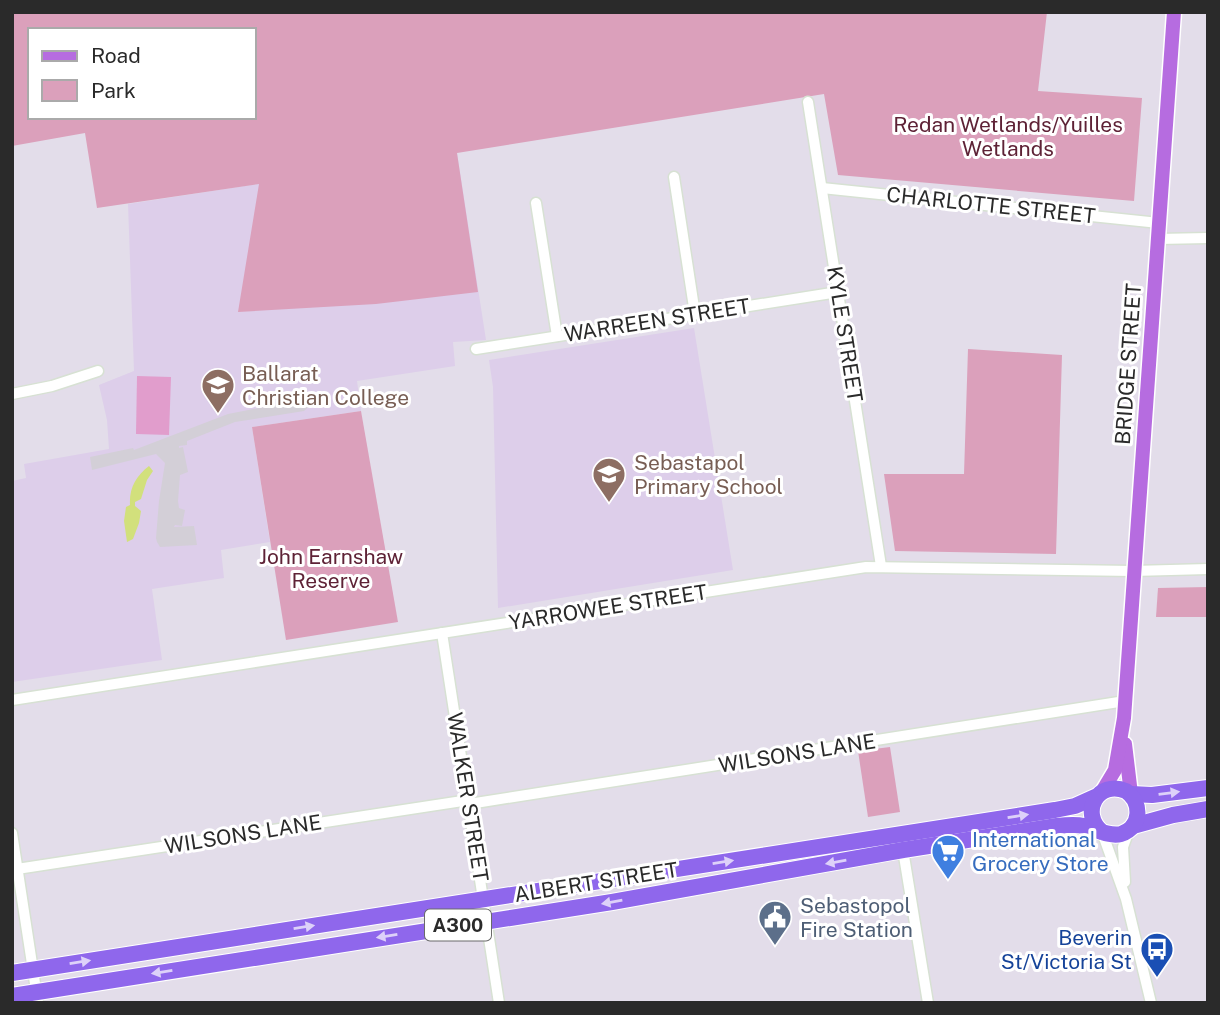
<svg xmlns="http://www.w3.org/2000/svg" width="1220" height="1015" viewBox="0 0 1220 1015" font-family="'Public Sans',sans-serif">
  <style>
    .education { fill: #ddceea }
    .green { fill: #dba0bb; fill-rule: evenodd }
    .pitch { fill: #e19dcc }
    .plaza { fill: #d3cfd7 }
    .water { fill: #d2e07c }
    .lines { fill: none; stroke-linecap: round; stroke-linejoin: round }
    .minor-casing { stroke: #d7e1d3; stroke-width: 13 }
    .major-casing { stroke: #fff; stroke-width: 17 }
    .highway-casing { stroke: #fff; stroke-width: 18 }
    .minor { stroke: #fff; stroke-width: 10 }
    .major { stroke: #b66ce0; stroke-width: 14 }
    .highway { stroke: #8f67ec; stroke-width: 16 }
    .oneway { fill: #ddd1f9 }
    .labels { text-anchor: middle; dominant-baseline: central; stroke-width: 6; stroke-linejoin: round; paint-order: stroke }
    .shield { fill: #fff; stroke: #6a6a6a; stroke-width: 2 }
    .shield-label { font-size: 19px; font-weight: bold; fill: #2a2a2a }
    .park-label { font-size: 21px; fill: #5e2236; stroke: #fff }
    .street-label { font-size: 21px; fill: #2a2a2a; stroke: #fff }
    .education-label { font-size: 21px; fill: #785e54; stroke: #fff; text-anchor: start }
    .shop-label { font-size: 21px; fill: #366cbe; stroke: #fff; text-anchor: start }
    .service-label { font-size: 21px; fill: #4e5e75; stroke: #fff; text-anchor: start }
    .transit-label { font-size: 21px; fill: #164399; stroke: #fff; text-anchor: end }
  </style>
  <rect width="100%" height="100%" fill="#e3ddea"/>
  <g class="education">
    <path d="M457 153 486 340 453 342 455 366 357 381 361 411 252 427 270 542 221 550 224 578 152 589 162 660 12 682V481L26 478 24 464 109 449 107 420 99 385 134 371 128 204Z"/>
    <path d="M694 328 733 570 498 608 493 387 489 360Z"/>
  </g>
  <g class="green">
    <path d="M12 12H1047L1038 91 1142 98 1134 201 838 175 824 94 457 153 478 292 376 304 238 312 259 184 97 208 85 133 12 146ZM30 30H254V117H30Z"/>
    <path d="M968 349 1062 355 1056 554 895 551 884 474H964Z"/>
    <path d="M361 411 398 622 286 640 252 427Z"/>
    <path d="M1208 587V617H1156L1158 588Z"/>
    <path d="M890 747 900 812 868 817 858 751Z"/>
  </g>
  <path class="pitch" d="M137 376 171 377 169 435 136 434Z"/>
  <path class="plaza" d="M306 392 315 397 311 405 304 411 235 422 187 441V445L179 446V448L183 447 188 472 180 475 178 501 179 508 185 510 182 526 175 525 174 527 194 526 197 545 160 547 157 542 156 538 159 501 165 463 156 454 92 470 90 457 133 448 134 450 228 414 295 401Z"/>
  <path class="water" d="M149 466 153 471 147 480 141 499 135 502V506L141 511 139 523 133 539 127 542 124 521 126 507 130 505C129 488 136 476 149 466Z"/>
  <g class="lines">
    <defs>
      <g id="minor">
        <path d="M808 102 881 566"/>
        <path d="M674 177 695 314"/>
        <path d="M822 188 1159 223"/>
        <path d="M536 203 557 336"/>
        <path d="M1158 239 1208 238"/>
        <path d="M476 349 838 292"/>
        <path d="M12 394 52 386 98 371"/>
        <path d="M442 633 499 1003"/>
        <path d="M12 700 866 567 1133 571 1208 569"/>
        <path d="M469 804 1125 701"/>
        <path d="M1102 832 1126 899 1151 1003"/>
        <path d="M12 833 38 1003"/>
        <path d="M903 850 928 1003"/>
        <path d="M17 869 469 800"/>
        <path d="M1125 882 1123 847 1129 830"/>
      </g>
      <g id="major">
        <path d="M1125 744 1131 794"/>
        <path d="M1103 790 1115 770 1124 718 1174 12"/>
      </g>
      <g id="highway">
        <path d="M1131 794 1152 795 1208 788"/>
        <path d="M1133 826 1173 815 1208 809"/>
        <path d="M12 973 1055 810 1075 806 1095 797"/>
        <path d="M12 996 612 902 903 850 1057 826C1066 825 1075 824 1084 826 1096 829 1109 837 1121 834 1142 827 1142 802 1126 791 1098 779 1079 813 1102 832"/>
      </g>
    </defs>
    <use href="#minor" class="minor-casing"/>
    <use href="#major" class="major-casing"/>
    <use href="#highway" class="highway-casing"/>
    <use href="#minor" class="minor"/>
    <use href="#major" class="major"/>
    <use href="#highway" class="highway"/>
  </g>
  <defs><path id="oneway-solid" d="M-6-.8H1V-3.2L6.5 0L1 3.2V.8H-6Z" transform="scale(1.75)"/></defs>
  <g class="oneway">
    <use href="#oneway-solid" transform="translate(1169 793) rotate(-7)"/>
    <use href="#oneway-solid" transform="translate(1018 816) rotate(-9)"/>
    <use href="#oneway-solid" transform="translate(723 862) rotate(-9)"/>
    <use href="#oneway-solid" transform="translate(836 862) rotate(170)"/>
    <use href="#oneway-solid" transform="translate(612 902) rotate(170)"/>
    <use href="#oneway-solid" transform="translate(304 927) rotate(-9)"/>
    <use href="#oneway-solid" transform="translate(387 936) rotate(171)"/>
    <use href="#oneway-solid" transform="translate(80 962) rotate(-9)"/>
    <use href="#oneway-solid" transform="translate(162 972) rotate(171)"/>
  </g>
  <defs>
    <symbol id="school-pin" viewBox="-11 -11 22 30"><path d="M0 17L-7.5 6A9.5 9.5 0 1 1 7.5 6Z" fill="#8d6e63" stroke="#fff"/><path d="M0-5L7-2L0 1L-7-2ZM-4 1L0 2.5L4 1V4Q0 6-4 4Z" fill="#fff"/></symbol>
    <symbol id="supermarket-pin" viewBox="-11 -11 22 30"><path d="M0 17L-7.5 6A9.5 9.5 0 1 1 7.5 6Z" fill="#3f7fe0" stroke="#fff"/><path d="M-6-5.5h2.5l.6 2H6L4.5 2H-2.5L-4.4-4H-6ZM-1.5 3.2a1.3 1.3 0 1 0 .1 0ZM3 3.2a1.3 1.3 0 1 0 .1 0Z" fill="#fff"/></symbol>
    <symbol id="civic-pin" viewBox="-11 -11 22 30"><path d="M0 17L-7.5 6A9.5 9.5 0 1 1 7.5 6Z" fill="#5c6f8a" stroke="#fff"/><path d="M-.6-6.5H3V-4.5H.6V-3L4-1V1h2V6H-6V1h2V-1L-.6-3ZM-1.2 2.5V6h2.4V2.5Z" fill="#fff"/></symbol>
    <symbol id="bus-pin" viewBox="-11 -11 22 30"><path d="M0 17L-7.5 6A9.5 9.5 0 1 1 7.5 6Z" fill="#1a4fb4" stroke="#fff"/><path d="M-5-6H5V4H4V6H2V4H-2V6H-4V4H-5ZM-3.5-4V0h7V-4ZM-3.5 1.2v1.5H-2V1.2ZM2 1.2v1.5H3.5V1.2Z" fill="#fff"/></symbol>
  </defs>
  <g fill-rule="evenodd">
    <use href="#school-pin" x="199" y="366" width="38" height="52"/>
    <use href="#school-pin" x="590" y="455" width="38" height="52"/>
    <use href="#supermarket-pin" x="929" y="832" width="38" height="52"/>
    <use href="#civic-pin" x="756" y="898" width="38" height="52"/>
    <use href="#bus-pin" x="1138" y="930" width="38" height="52"/>
  </g>
  <g class="labels">
    <rect class="shield" x="425" y="909.5" width="66" height="31" rx="5"/>
    <g class="shield-label">
      <text x="458" y="925">A300</text>
    </g>
    <g class="park-label">
      <text x="1008" y="124">Redan Wetlands/Yuilles<tspan x="1008" dy="24">Wetlands</tspan></text>
      <text x="331" y="556">John Earnshaw<tspan x="331" dy="24">Reserve</tspan></text>
    </g>
    <g class="street-label">
      <text transform="translate(991 205) rotate(6)">CHARLOTTE STREET</text>
      <text transform="translate(657 320) rotate(-9)">WARREEN STREET</text>
      <text transform="translate(845 334) rotate(81)">KYLE STREET</text>
      <text transform="translate(1128 364) rotate(-86)">BRIDGE STREET</text>
      <text transform="translate(608 607) rotate(-9)">YARROWEE STREET</text>
      <text transform="translate(797 753) rotate(-9)">WILSONS LANE</text>
      <text transform="translate(468 797) rotate(81)">WALKER STREET</text>
      <text transform="translate(243 834) rotate(-9)">WILSONS LANE</text>
      <text transform="translate(596 882) rotate(-9)">ALBERT STREET</text>
    </g>
    <g class="education-label">
      <text x="242" y="373">Ballarat<tspan x="242" dy="24">Christian College</tspan></text>
      <text x="634" y="462">Sebastapol<tspan x="634" dy="24">Primary School</tspan></text>
    </g>
    <g class="shop-label">
      <text x="972" y="839">International<tspan x="972" dy="24">Grocery Store</tspan></text>
    </g>
    <g class="service-label">
      <text x="800" y="905">Sebastopol<tspan x="800" dy="24">Fire Station</tspan></text>
    </g>
    <g class="transit-label">
      <text x="1132" y="937">Beverin<tspan x="1132" dy="24">St/Victoria St</tspan></text>
    </g>
  </g>
  <rect width="1220" height="1015" fill="none" stroke="#2a2a2a" stroke-width="28"/>
  <rect x="28" y="28" width="228" height="91" fill="#ffffff" stroke="#aaaaaa" stroke-width="2"/>
  <rect x="42" y="51" width="35" height="10" fill="#b66ce0" stroke="#aaaaaa" stroke-width="2"/>
  <text x="91" y="63" font-size="21" fill="#2a2a2a">Road</text>
  <rect x="42" y="80" width="35" height="21" fill="#dba0bb" stroke="#aaaaaa" stroke-width="2"/>
  <text x="91" y="98" font-size="21" fill="#2a2a2a">Park</text>
</svg>
